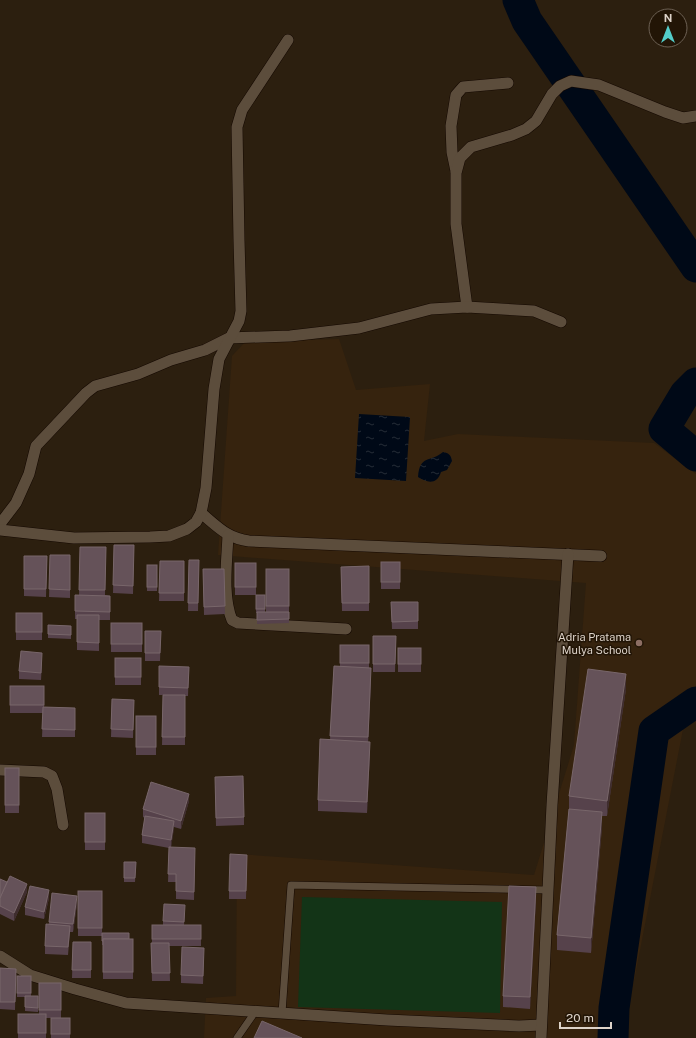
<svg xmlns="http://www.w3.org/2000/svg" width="696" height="1038" viewBox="0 0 696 1038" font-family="'Public Sans',sans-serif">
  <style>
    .built { fill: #36230e }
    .pitch { fill: #133417 }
    .water { fill: url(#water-ripples) }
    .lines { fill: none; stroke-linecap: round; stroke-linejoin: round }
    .river { stroke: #000917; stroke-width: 31 }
    .service-casing { stroke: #140800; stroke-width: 8 }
    .minor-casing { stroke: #140800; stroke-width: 12 }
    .service { stroke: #5c4d3c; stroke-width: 7 }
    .minor { stroke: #5c4d3c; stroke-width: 11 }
    .wall { fill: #56424b }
    .shaded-wall { fill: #3f2d2e }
    .building { fill: #655259; stroke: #78666a }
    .education-dot { fill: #8d6e63; stroke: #221506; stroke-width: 1.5 }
    .labels { text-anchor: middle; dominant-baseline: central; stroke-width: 3; stroke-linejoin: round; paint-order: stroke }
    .poi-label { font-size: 11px; fill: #ddd3c9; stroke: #221506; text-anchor: end }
  </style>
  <defs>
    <pattern id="water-ripples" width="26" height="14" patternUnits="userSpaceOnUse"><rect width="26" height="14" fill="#000917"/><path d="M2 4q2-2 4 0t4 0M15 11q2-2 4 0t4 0" fill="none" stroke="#252c37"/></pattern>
  </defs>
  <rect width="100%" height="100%" fill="#2c1f0f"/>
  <path class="built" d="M339 339 356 390 430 384 424 441 458 434 654 443 696 474V704L686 714 626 1022 612 1038H204L206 998 236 996 237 854 534 875 574 745 586 583 218 555 232 356 245 342Z"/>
  <path class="pitch" d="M302 897 502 902 500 1013 298 1007Z"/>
  <g class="water">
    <path d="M359 414 410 417 406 481 355 478Z"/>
    <path d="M443 452C449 453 451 455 452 461L447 470 441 472C437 485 427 483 418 477 420 454 430 463 443 452Z"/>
  </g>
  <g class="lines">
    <g class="river">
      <path d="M518 0 527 21 696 267"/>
      <path d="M696 383 685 394 664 429 696 456"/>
      <path d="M613 1038 614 1008 654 731 696 702"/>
    </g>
    <defs>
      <g id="service">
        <path d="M282 1013 291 885 548 890"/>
        <path d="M237 1038 255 1012"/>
      </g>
      <g id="minor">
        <path d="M456 171 452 152 451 126 456 95 463 87 508 83"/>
        <path d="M467 307 456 224V173L460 158 471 147 512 135 526 129 536 121 552 94 560 86 571 81 599 85 665 112 683 118 696 116"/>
        <path d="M201 513C218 527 227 538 249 541L601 556"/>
        <path d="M0 524 16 503 29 474 36 446 86 393 95 386 138 374 171 360 205 350 229 338 290 336 359 328 431 309 467 307 534 311 561 322"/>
        <path d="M0 530 74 538 150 537 169 536 187 529 196 522 201 513 206 488 214 389 219 359 239 321 241 311 239 240 237 127 242 110 288 40"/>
        <path d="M228 535C227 561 222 596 232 620L238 623 346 629"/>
        <path d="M0 770 44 772 52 776 57 789 63 825"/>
        <path d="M0 956 30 975 75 989 126 1003 387 1020 519 1026 541 1025"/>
        <path d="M541 1038 552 805 568 554"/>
      </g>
    </defs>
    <use href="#service" class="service-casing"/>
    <use href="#minor" class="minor-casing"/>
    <use href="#service" class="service"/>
    <use href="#minor" class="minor"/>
  </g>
  <g class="wall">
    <path d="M114 545H134L133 594 113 593Z"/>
    <path d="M80 547H106L105 595 110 596V620H99V651L77 650V619H75V595H79Z"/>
    <path d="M50 555H70V598L49 597Z"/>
    <path d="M47 556 46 597 24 596V589Z"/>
    <path d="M189 560H199L198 611H188Z"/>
    <path d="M160 561H184V601H159Z"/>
    <rect x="381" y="562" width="19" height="27"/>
    <path d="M235 563H256V595H265V612H266V569H289V623L257 624V613H256V595H235Z"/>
    <rect x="147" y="565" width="10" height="26"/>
    <path d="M369 566V611H342L341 567Z"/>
    <path d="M203 569H224L225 614 204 615Z"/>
    <path d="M391 602H418V629H392Z"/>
    <rect x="16" y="613" width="26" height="27"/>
    <rect x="111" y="623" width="31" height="29"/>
    <path d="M48 625 71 626V639L48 638Z"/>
    <path d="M145 631H161L160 661H145Z"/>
    <path d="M373 636H396L395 672H373Z"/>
    <path d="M340 645H369V668L371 680 368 742 370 753 367 813 318 811V800L330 740 334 666 340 667Z"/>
    <rect x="398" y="648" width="23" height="24"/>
    <rect x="115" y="658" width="26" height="27"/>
    <path d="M42 660 41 680 19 679V671Z"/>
    <path d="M159 666 189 667 188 696H185V745H162L163 695H159Z"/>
    <path d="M10 686H44V707L75 708V737H42L43 713H10Z"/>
    <path d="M626 689 607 816H602V827L591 953 557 950V935L569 809V796Z"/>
    <path d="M112 699 134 700 133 738 111 737Z"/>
    <rect x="136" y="716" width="20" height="39"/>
    <rect x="5" y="768" width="14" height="45"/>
    <path d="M215 785 244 817V825L216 826Z"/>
    <path d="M189 801 181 829 174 827 171 847 195 856 194 900 176 899V882H168L169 848 142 843V835L145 818 143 817V809Z"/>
    <rect x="85" y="813" width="20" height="37"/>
    <path d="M247 855 246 899H229V891Z"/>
    <path d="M124 862H136L135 882H124Z"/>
    <path d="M0 879 27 892 14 921 0 914Z"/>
    <path d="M78 891H102V933L129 939H133V979H103V945H102V936H78Z"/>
    <path d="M49 898 44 919 25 915V907Z"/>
    <path d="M536 899 530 1009 503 1007V996Z"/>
    <path d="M77 904 73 932H70L68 955 45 954V946L49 922Z"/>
    <path d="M185 913 184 925H201V946H169L170 981H152L151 943H152V925H163V921Z"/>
    <path d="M73 942H91V978H72Z"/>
    <path d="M204 956 203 984 181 983V975Z"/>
    <path d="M0 968 16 969 15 1010 0 1009Z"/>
    <path d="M17 976H31V996H38V1012L25 1011V997H17Z"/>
    <path d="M39 983H61V1018H70V1038H51V1018H46V1038H18V1014H39Z"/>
  </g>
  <g class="shaded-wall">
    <path d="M42 653V660L41 680V673Z"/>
    <path d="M371 668V680L368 749V737Z"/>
    <path d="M626 674V689L607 816V801Z"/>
    <path d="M370 742V753L367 813V802Z"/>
    <path d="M189 794V801L181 829V821Z"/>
    <path d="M602 812V827L591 953V938Z"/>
    <path d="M174 821V829L171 848V840Z"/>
    <path d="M27 884V892L14 921V913Z"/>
    <path d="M536 887V899L530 1009V997Z"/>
    <path d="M49 890V898L44 919V912Z"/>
    <path d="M77 896V904L73 932V924Z"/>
  </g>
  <g class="building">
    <path d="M114 545H134L133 586 113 585Z"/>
    <path d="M80 547H106L105 590H79Z"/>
    <path d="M50 555H70V590L49 589Z"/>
    <path d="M24 556H47L46 589H24Z"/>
    <path d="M189 560H199L198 603H188Z"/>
    <path d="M160 561H184V593H159Z"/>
    <rect x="381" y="562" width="19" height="20"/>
    <rect x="235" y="563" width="21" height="24"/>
    <rect x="147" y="565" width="10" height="22"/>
    <path d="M369 566V603H342L341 567Z"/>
    <path d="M203 569H224L225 606 204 607Z"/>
    <rect x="266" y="569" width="23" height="37"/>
    <path d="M75 595 110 596V612L75 611Z"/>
    <rect x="256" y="595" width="9" height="14"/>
    <path d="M391 602H418V621L392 622Z"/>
    <path d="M257 612H289V619L257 620Z"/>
    <rect x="16" y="613" width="26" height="19"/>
    <path d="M77 615H99V643L77 642Z"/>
    <rect x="111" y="623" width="31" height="21"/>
    <path d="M48 625 71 626V635L48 634Z"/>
    <path d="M145 631H161L160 653H145Z"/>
    <path d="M373 636H396L395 664H373Z"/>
    <rect x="340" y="645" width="29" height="18"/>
    <rect x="398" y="648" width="23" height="16"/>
    <path d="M21 651 42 653 41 673 19 671Z"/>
    <rect x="115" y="658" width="26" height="19"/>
    <path d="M159 666 189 667 188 688 159 687Z"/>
    <path d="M334 666 371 668 368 737 330 736Z"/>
    <path d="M588 669 626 674 607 801 569 796Z"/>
    <rect x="10" y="686" width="34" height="19"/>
    <path d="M163 695H185V737H162Z"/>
    <path d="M112 699 134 700 133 730 111 729Z"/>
    <path d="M43 707 75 708V730L42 729Z"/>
    <rect x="136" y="716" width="20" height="31"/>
    <path d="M320 739 370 742 367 802 318 800Z"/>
    <rect x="5" y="768" width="14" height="37"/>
    <path d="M243 776 244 817 216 818 215 777Z"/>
    <path d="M151 782 189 794 181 821 143 809Z"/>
    <path d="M569 809 602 812 591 938 557 935Z"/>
    <rect x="85" y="813" width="20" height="29"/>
    <path d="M145 816 174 821 171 840 142 835Z"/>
    <path d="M169 847 195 848 194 892 176 891V874H168Z"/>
    <path d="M230 854 247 855 246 891H229Z"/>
    <path d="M124 862H136L135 878H124Z"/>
    <path d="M10 876 27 884 14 913 0 906V898Z"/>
    <path d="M0 879 7 882 0 898Z"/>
    <path d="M30 886 49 890 44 912 25 907Z"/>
    <path d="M509 886 536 887 530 997 503 996Z"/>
    <rect x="78" y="891" width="24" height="37"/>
    <path d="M52 893 77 896 73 924 49 922Z"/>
    <path d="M164 904 185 905 184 922 163 921Z"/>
    <path d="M46 924 70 926 68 947 45 946Z"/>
    <rect x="152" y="925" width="49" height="14"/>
    <path d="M102 933H129V939H103V941H102Z"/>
    <rect x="103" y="939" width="30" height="33"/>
    <path d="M73 942H91V970H72Z"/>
    <path d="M151 943H169L170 973H152Z"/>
    <path d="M182 947 204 948 203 976 181 975Z"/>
    <path d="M0 968 16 969 15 1002H0Z"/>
    <rect x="17" y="976" width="14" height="17"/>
    <rect x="39" y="983" width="22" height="27"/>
    <path d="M25 996H38V1008L25 1007Z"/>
    <rect x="18" y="1014" width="28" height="19"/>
    <rect x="51" y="1018" width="19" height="16"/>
    <path d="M262 1021 302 1038H254Z"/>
  </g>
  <circle class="education-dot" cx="639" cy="643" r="4"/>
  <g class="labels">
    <g class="poi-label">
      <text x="631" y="637">Adria Pratama<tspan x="631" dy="13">Mulya School</tspan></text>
    </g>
  </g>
  <g transform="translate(668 28)"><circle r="19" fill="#221506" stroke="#6d6154"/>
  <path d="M0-3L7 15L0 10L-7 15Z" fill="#53cdc9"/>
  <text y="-6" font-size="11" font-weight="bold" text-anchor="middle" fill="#ddd3c9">N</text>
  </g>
  <path d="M560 1022v6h51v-6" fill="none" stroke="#ddd3c9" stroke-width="2"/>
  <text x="566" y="1022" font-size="12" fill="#ddd3c9" stroke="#221506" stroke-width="3" paint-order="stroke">20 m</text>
</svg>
